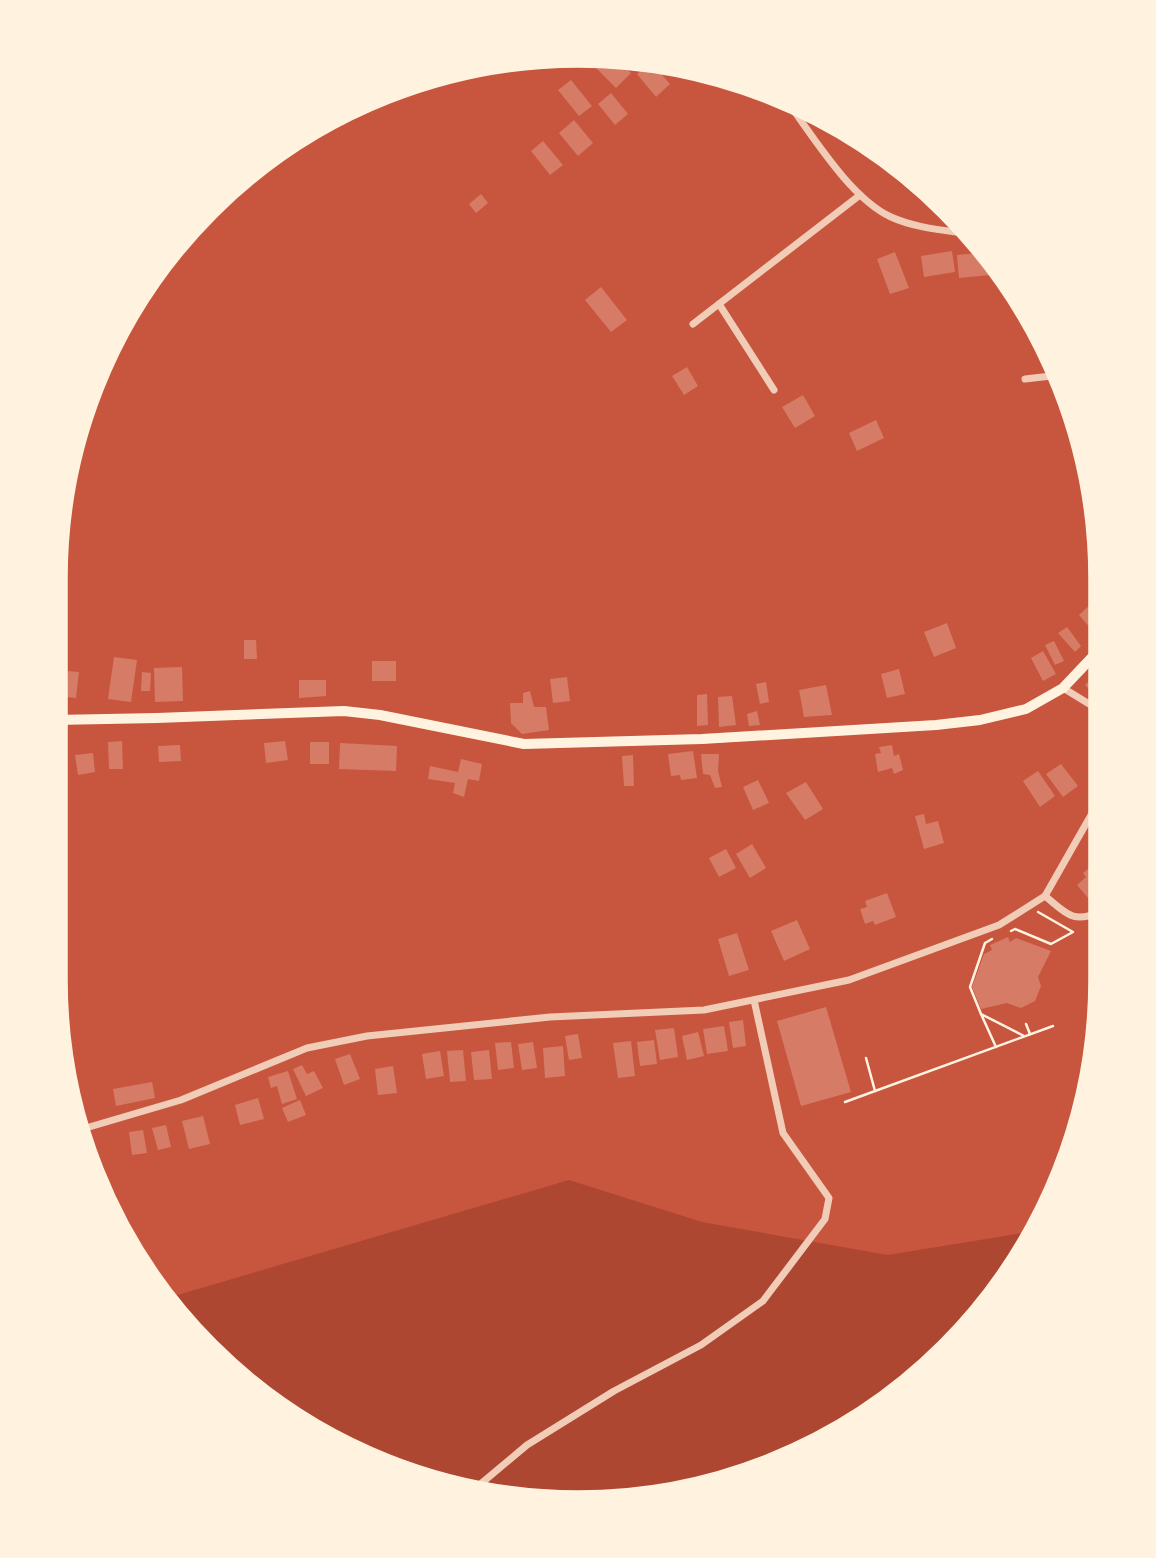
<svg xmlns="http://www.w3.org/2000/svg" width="1156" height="1558" viewBox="0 0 1156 1558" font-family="'Libre Baskerville',serif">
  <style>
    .green { fill: #ae4732 }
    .building { fill: #d67c66 }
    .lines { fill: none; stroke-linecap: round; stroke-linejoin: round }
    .path { stroke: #fff3e0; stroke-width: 2.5 }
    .minor { stroke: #f1ccb7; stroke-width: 7 }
    .secondary { stroke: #fff3e0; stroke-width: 10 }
    .rim { fill: none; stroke: #fff3e0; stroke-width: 3.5 }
  </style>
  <rect width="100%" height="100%" fill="#c8553d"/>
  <path class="green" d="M569 1180 702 1222 888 1255 1035 1231 972 1325 897 1395 778 1464 646 1499 476 1494 347 1450 342 1442 337 1443 233 1374 167 1298Z"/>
  <g class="building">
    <path d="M607 57 616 58 631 73 616 88 596 68Z"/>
    <path d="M651 62 670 84 656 97 637 74Z"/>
    <path d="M571 80 592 106 579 116 558 90Z"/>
    <path d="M611 93 628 114 615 125 598 104Z"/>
    <path d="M574 120 593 143 578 156 559 133Z"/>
    <path d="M543 141 563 165 550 175 531 151Z"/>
    <path d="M481 194 488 203 476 213 469 204Z"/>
    <path d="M952 251 955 272 924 277 921 256Z"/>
    <path d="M895 252 909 288 890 294 877 259Z"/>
    <path d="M987 252 990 275 959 278 957 255Z"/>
    <path d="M601 287 627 320 611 332 585 300Z"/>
    <path d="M1041 342 1056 367 1045 368Z"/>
    <path d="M687 367 698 386 684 395 672 376Z"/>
    <path d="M803 395 815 416 795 428 782 407Z"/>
    <path d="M876 420 884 438 857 451 849 433Z"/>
    <path d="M1093 602 1098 607V624L1092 630 1079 615Z"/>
    <path d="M947 623 956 648 934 657 924 632Z"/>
    <path d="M1067 627 1081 646 1075 652 1058 633Z"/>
    <path d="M244 640H256L257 659H244Z"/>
    <path d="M1054 641 1064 661 1055 665 1045 645Z"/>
    <path d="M1043 651 1056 674 1043 681 1031 658Z"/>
    <path d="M114 657 137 660 131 702 108 699Z"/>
    <rect x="372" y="661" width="24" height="20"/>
    <path d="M182 667 183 701 155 702 154 668Z"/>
    <path d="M899 669 905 694 887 698 881 674Z"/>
    <path d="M68 671 79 672 76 698 66 697Z"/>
    <path d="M142 672 151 673 150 691H141Z"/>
    <path d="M567 677 570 701 553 703 550 679Z"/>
    <path d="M1093 677 1098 683V698L1085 685Z"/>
    <path d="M299 680H326V696L299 698Z"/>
    <path d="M766 682 769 702 760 704 756 684Z"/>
    <path d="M826 685 832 715 804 717 799 690Z"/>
    <path d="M530 691 534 707H546L549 730 522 734 511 723 510 703H523V693Z"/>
    <path d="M707 694 708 725 697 726V695Z"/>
    <path d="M732 696 736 725 719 727 718 697Z"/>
    <path d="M757 711 760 725 749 726 747 714Z"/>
    <path d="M122 741 123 769H109L108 742Z"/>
    <path d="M285 741 288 760 266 763 264 743Z"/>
    <rect x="310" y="742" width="19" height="22"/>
    <path d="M340 743 397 746 396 771 339 769Z"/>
    <path d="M180 745 181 761 159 762 158 746Z"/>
    <path d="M892 745 894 756 899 754 903 770 894 774 892 768 878 772 875 754 881 753 879 747Z"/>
    <path d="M693 751 697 778 681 780 680 775 671 776 668 754Z"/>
    <path d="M93 753 95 772 78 775 75 755Z"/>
    <path d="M701 754H719L718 771 722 787 715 788 710 775 703 774Z"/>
    <path d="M633 755 634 786H624L622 756Z"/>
    <path d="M461 759 482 764 479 781 468 779 464 797 453 793 455 783 428 779 430 766 458 772Z"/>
    <path d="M1061 764 1078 786 1063 797 1046 774Z"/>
    <path d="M1038 771 1055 796 1040 807 1023 781Z"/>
    <path d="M758 780 769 803 753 810 743 787Z"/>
    <path d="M806 782 823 809 805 820 786 793Z"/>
    <path d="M924 814 926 824 938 821 944 843 924 849 915 816Z"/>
    <path d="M752 844 766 868 750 878 736 854Z"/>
    <path d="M726 849 736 868 719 877 709 858Z"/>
    <path d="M1100 860V900L1094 905 1077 885 1086 877 1083 873Z"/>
    <path d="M887 893 896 917 875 925 873 921 865 924 860 909 867 907 865 901Z"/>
    <path d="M797 920 810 949 784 961 771 931Z"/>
    <path d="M737 933 749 970 729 976 718 939Z"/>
    <path d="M1008 937 1010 942 1016 938 1051 951 1038 977 1041 986 1035 1001 1021 1008 1007 1003 981 1009 972 987 984 954 992 950 990 945Z"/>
    <path d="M826 1007 851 1092 801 1106 777 1021Z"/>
    <path d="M743 1020 746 1046 733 1048 729 1022Z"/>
    <path d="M724 1026 728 1051 707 1054 703 1029Z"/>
    <path d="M674 1028 678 1057 660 1060 655 1030Z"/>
    <path d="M698 1032 704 1056 687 1060 682 1036Z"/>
    <path d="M578 1034 582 1058 569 1060 565 1036Z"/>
    <path d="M654 1040 657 1064 640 1066 637 1042Z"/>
    <path d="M631 1041 635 1076 618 1078 613 1043Z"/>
    <path d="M511 1042 514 1068 498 1070 495 1043Z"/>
    <path d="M533 1042 537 1068 522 1070 518 1044Z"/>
    <path d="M563 1046 565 1076 545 1078 543 1048Z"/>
    <path d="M463 1050 466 1081 450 1082 447 1051Z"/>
    <path d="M489 1050 492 1079 474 1080 471 1052Z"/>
    <path d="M440 1051 444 1076 426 1079 422 1054Z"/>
    <path d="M350 1054 360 1079 344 1085 335 1059Z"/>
    <path d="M302 1065 307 1074 314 1071 323 1088 306 1096 293 1069Z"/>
    <path d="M393 1066 397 1093 378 1095 375 1069Z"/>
    <path d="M288 1071 297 1099 282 1104 277 1086 271 1088 268 1077Z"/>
    <path d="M152 1082 155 1098 116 1106 113 1089Z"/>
    <path d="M258 1098 264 1119 240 1125 235 1105Z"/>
    <path d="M300 1100 306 1115 288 1122 282 1108Z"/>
    <path d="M203 1116 210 1144 189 1149 182 1121Z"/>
    <path d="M166 1125 171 1147 158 1150 152 1128Z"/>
    <path d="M143 1130 147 1153 132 1155 129 1132Z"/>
  </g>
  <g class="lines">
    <g class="path">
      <path d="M1011 931 1015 929 1051 944 1073 932 1038 912"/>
      <path d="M981 1014 970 987 985 943 992 939"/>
      <path d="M1026 1024 1030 1034"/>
      <path d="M996 1047 981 1014 1024 1036"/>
      <path d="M866 1058 875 1091"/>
      <path d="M845 1102 1053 1026"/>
    </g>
    <g class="minor">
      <path d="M786 100C813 136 850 198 891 217 915 228 944 230 970 234"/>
      <path d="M719 304 774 390"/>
      <path d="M693 324 860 195"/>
      <path d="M1025 379 1060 375"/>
      <path d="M1063 688 1099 710"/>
      <path d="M1045 896C1066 913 1072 924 1100 912"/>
      <path d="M79 1130 181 1100 307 1048 367 1036 550 1017 704 1010 849 980 999 925 1045 896 1099 801"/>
      <path d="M471 1492 527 1445 614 1391 701 1345 763 1301 825 1219 829 1198 783 1133 754 1000"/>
    </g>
    <path class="secondary" d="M55 720 157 718 344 711 380 715 524 744 702 739 936 725 980 720 1026 709 1063 688 1098 651"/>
  </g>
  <path d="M0 0H1156V1558H0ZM578 66H578A512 512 0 0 1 1090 578V980A512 512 0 0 1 578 1492H578A512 512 0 0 1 66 980V578A512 512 0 0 1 578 66Z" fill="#fff3e0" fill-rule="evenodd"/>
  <path class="rim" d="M578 66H578A512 512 0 0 1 1090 578V980A512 512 0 0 1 578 1492H578A512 512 0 0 1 66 980V578A512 512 0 0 1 578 66Z"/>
</svg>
